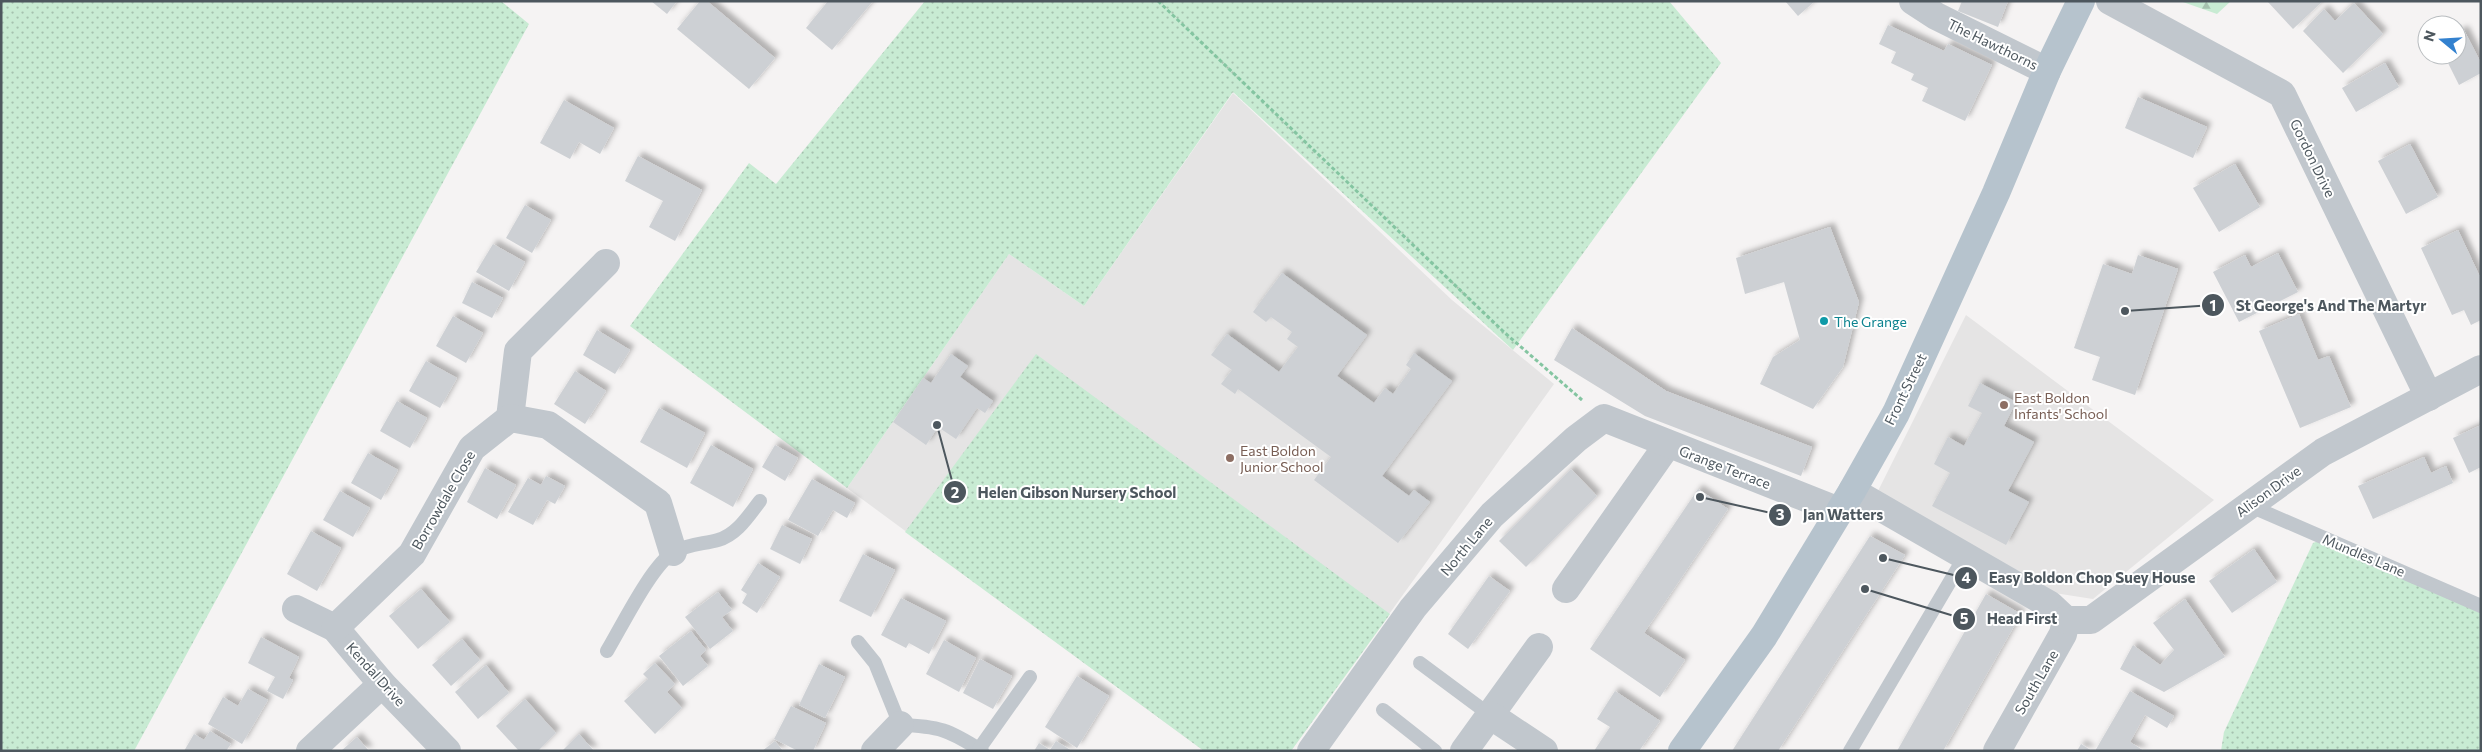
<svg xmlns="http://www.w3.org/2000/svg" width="2482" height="752" viewBox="0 0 2482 752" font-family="Commissioner,sans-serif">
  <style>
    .education { fill: #e5e4e4 }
    .green { fill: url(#green-dots) }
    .forest { fill: url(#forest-firs) }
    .building { fill: #cdd0d4; filter: url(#shadow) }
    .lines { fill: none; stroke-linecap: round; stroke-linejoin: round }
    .path { stroke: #84c5a1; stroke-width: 3; stroke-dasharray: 4 2.5; stroke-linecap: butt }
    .lane { stroke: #c1c7cd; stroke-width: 14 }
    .street { stroke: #c1c7cd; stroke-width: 28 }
    .primary { stroke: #b6c3cd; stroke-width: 28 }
    .culture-dot { fill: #0f9aa8; stroke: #fff; stroke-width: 2 }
    .education-dot { fill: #8d6e63; stroke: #fff; stroke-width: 2 }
    .labels { text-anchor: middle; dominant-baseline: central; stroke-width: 4; stroke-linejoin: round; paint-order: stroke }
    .street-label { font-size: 14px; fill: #4d575e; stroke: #fff }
    .culture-label { font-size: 14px; fill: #0d838f; stroke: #fff; text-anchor: start }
    .education-label { font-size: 14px; fill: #785e54; stroke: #fff; text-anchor: start }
    .leader { fill: none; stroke: #4d575e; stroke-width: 2 }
    .callout-dot { fill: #4d575e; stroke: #fff; stroke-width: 2 }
    .mark-label { font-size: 15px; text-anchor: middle; font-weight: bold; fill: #fff }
    .callout-label { font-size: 15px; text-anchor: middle; font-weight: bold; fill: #4d575e; stroke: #fff; stroke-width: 4; stroke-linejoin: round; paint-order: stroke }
  </style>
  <defs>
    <pattern id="green-dots" width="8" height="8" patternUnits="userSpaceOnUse" patternTransform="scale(1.25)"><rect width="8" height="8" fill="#c8ebd3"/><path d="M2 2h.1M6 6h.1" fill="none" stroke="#a5c1ae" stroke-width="1.8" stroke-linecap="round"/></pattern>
    <pattern id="forest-firs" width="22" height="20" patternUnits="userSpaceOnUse" patternTransform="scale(1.25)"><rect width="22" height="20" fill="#c8ebd3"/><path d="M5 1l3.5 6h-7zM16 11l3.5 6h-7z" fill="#a5c1ae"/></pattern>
    <filter id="shadow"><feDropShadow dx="4.5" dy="-4.5" stdDeviation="2.5" flood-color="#0004"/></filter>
  </defs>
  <rect width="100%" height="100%" fill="#f5f3f3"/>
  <g class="education">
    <path d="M1233 93 1452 300 1554 384 1291 751H1204L847 488 1009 254 1084 306Z"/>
    <path d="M1966 315 2214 500 2093 599 2048 592 1876 495Z"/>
  </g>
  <g class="green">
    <path d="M1 1H501L529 24 134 751H1Z"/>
    <path d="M925 1H1669L1721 63 1513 350 1233 92 1084 306 1009 254 847 488 630 326 749 163 776 184Z"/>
    <path d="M1036 354 1390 614 1291 751H1204L905 532Z"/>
    <path d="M2321 540 2481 611V751H2221L2224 732 2313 543Z"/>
  </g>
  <path class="forest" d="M2180 1H2231L2217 14Z"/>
  <g class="building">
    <path d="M651 1H677L667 14Z"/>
    <path d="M700 1H707L775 58 749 89 677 29Z"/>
    <path d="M828 1H873L832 50 806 28Z"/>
    <path d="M1785 1H1815L1798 16Z"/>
    <path d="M1962 1H2008L1998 27 1958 11Z"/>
    <path d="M2267 1H2323L2293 29Z"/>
    <path d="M2354 3 2383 34 2343 73 2303 31 2324 9 2335 21Z"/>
    <path d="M1888 25 1944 51 1948 44 1992 65 1965 121 1922 101 1928 88 1911 80 1914 74 1891 63 1896 52 1879 44Z"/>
    <path d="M2464 30 2481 63V73L2459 85 2444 55H2457V33Z"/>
    <path d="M2385 63 2399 87 2356 112 2342 88Z"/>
    <path d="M2138 97 2207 127 2193 158 2125 128Z"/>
    <path d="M564 100 614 128 600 154 579 142 570 159 540 143Z"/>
    <path d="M2410 144 2438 197 2406 214 2378 161Z"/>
    <path d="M638 156 702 190 675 241 649 227 663 201 625 181Z"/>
    <path d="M2235 164 2260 207 2219 232 2193 188Z"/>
    <path d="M525 205 551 220 532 253 506 238Z"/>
    <path d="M1830 227 1859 302 1843 367 1813 409 1760 384 1773 357 1800 340 1784 282 1745 294 1736 258Z"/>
    <path d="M2458 230 2481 279V320L2471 325 2464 310 2452 315 2421 248Z"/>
    <path d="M493 244 525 262 509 291 476 272Z"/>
    <path d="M2278 253 2298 292 2239 322 2213 272 2245 255 2251 267Z"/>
    <path d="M2138 255 2178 269 2135 395 2092 380 2100 357 2074 348 2103 264 2132 274Z"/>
    <path d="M1282 273 1367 335 1337 376 1374 403 1385 388 1393 394 1411 369 1406 365 1414 353 1452 381 1382 476 1409 496 1414 490 1430 502 1398 543 1314 480 1331 457 1238 389 1235 394 1221 384 1232 370 1211 355 1227 334 1279 372 1298 347 1287 339 1292 332 1271 317 1266 322 1253 312Z"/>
    <path d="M472 282 503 298 492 318 462 303Z"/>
    <path d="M2299 314 2318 360 2329 356 2351 407 2300 428 2259 331Z"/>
    <path d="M453 316 483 333 466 363 436 346Z"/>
    <path d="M1572 328 1666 391 1812 447 1801 476 1645 416 1554 360Z"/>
    <path d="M597 330 630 350 615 374 583 355Z"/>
    <path d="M951 354 968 366 960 377 993 401 985 413 977 408 956 439 938 427 926 445 893 422 923 378 931 383Z"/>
    <path d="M426 361 457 378 440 408 409 391Z"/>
    <path d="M575 371 606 391 585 424 554 404Z"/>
    <path d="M1980 383 2016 402 2004 426 2034 442 2008 491 2029 502 2006 545 1932 506 1950 473 1934 464 1948 437 1964 446 1982 413 1968 406Z"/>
    <path d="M397 401 427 418 410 448 380 431Z"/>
    <path d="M659 408 705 433 687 468 640 442Z"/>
    <path d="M2481 425V467L2469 473 2453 438Z"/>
    <path d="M711 445 753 469 733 507 690 483Z"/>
    <path d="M775 445 798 458 785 481 762 467Z"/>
    <path d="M368 453 398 470 381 500 351 483Z"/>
    <path d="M2424 457 2431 473 2446 466 2453 483 2373 519 2358 486Z"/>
    <path d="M485 468 516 485 497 519 467 502Z"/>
    <path d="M1571 469 1597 496 1526 567 1499 541Z"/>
    <path d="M546 476 565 486 555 504 547 500 533 525 508 512 528 478 541 485Z"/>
    <path d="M812 479 855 503 847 518 833 510 818 536 788 520Z"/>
    <path d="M1698 489 1728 509 1644 633 1685 660 1660 697 1590 649Z"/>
    <path d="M340 491 370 508 353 537 323 520Z"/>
    <path d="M782 525 812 539 800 564 770 549Z"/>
    <path d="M311 531 341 548 317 591 287 574Z"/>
    <path d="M1870 536 1905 555 1778 751H1732Z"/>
    <path d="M2254 549 2277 582 2232 613 2209 581Z"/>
    <path d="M863 554 895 570 871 617 839 601Z"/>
    <path d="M758 563 780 577 757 613 742 603 747 594 741 590Z"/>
    <path d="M1489 576 1510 591 1468 649 1448 634Z"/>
    <path d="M421 589 450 622 418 649 389 616Z"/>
    <path d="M718 592 732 610 722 617 733 631 710 649 685 617Z"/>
    <path d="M1986 594 2021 614 1943 751H1897Z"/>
    <path d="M901 598 946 621 929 654 909 643 906 648 881 635Z"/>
    <path d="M2185 599 2225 657 2164 692 2120 669 2133 645 2160 665 2174 650 2153 623Z"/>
    <path d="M691 631 706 650 700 656 708 666 683 686 659 656Z"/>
    <path d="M261 637 299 657 289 678 293 680 283 699 267 691 275 677 248 663Z"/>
    <path d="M462 639 480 660 451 686 432 665Z"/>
    <path d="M944 640 976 658 959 692 926 674Z"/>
    <path d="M980 659 1012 676 993 709 963 693Z"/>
    <path d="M655 663 675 684 667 692 682 708 655 734 624 701 648 679 643 674Z"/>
    <path d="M819 664 845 677 825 718 799 705Z"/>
    <path d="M486 665 509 693 478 719 455 692Z"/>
    <path d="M1077 676 1109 696 1077 748 1045 727Z"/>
    <path d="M248 689 268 700 242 744 208 724 223 697 238 706Z"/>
    <path d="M1615 691 1660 721 1639 751H1594L1610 727 1597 719Z"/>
    <path d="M2130 691 2174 716 2167 728 2145 715 2130 742 2144 751H2095Z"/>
    <path d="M525 699 556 733 538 751H519L496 726Z"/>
    <path d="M791 706 826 723 813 751H798L774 739Z"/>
    <path d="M210 731 231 744 226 751H184L194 734 204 740Z"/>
    <path d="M579 734 594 751H562Z"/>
    <path d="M357 737 369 751H341Z"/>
    <path d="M775 741 783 751H762Z"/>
    <path d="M1056 741 1072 751H1034L1039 743 1050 750Z"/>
    <path d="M2081 744 2092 751H2077Z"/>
  </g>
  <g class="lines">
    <path class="path" d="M1158 1 1505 333 1582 400"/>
    <g class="lane">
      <path d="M2248 505 2481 606"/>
      <path d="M858 642 875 663 900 725C939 726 949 730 982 751"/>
      <path d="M607 651C621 628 652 564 674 552 687 544 704 544 718 540 737 535 749 515 760 501"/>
      <path d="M1420 663 1490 715"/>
      <path d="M1383 710 1435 751"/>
      <path d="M979 749 1030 677"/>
      <path d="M1850 751 1965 556"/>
    </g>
    <g class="street">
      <path d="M1913 1 1936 16 2047 71"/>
      <path d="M2110 1 2282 94 2429 397"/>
      <path d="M510 418 518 351 606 263"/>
      <path d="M1852 491 2050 605 2066 620 2063 634 1997 751"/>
      <path d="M1566 589 1668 444"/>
      <path d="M296 609 335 628 382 684 447 751"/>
      <path d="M2066 620H2091L2323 452 2481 369"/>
      <path d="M335 628 412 554 472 448 510 418 548 425 658 503 673 552"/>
      <path d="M1490 715 1539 647"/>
      <path d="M310 751 382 684"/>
      <path d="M875 751 900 725"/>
      <path d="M1311 751 1413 608 1492 515 1576 439 1604 418 1839 511"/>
      <path d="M1464 751 1490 715 1544 751"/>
    </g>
    <path class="primary" d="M1682 751 1764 636 1852 491 1896 413 1996 193 2047 71 2081 1"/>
  </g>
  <circle class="culture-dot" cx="1824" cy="321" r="5"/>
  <g class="education-dot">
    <circle cx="2004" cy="405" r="5"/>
    <circle cx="1230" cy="458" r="5"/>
  </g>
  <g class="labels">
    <g class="street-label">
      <text transform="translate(1993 44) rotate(26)">The Hawthorns</text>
      <text transform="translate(2313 158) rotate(64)">Gordon Drive</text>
      <text transform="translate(1905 389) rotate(-64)">Front Street</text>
      <text transform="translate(1725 467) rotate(21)">Grange Terrace</text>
      <text transform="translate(2268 491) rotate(-36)">Alison Drive</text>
      <text transform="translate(443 500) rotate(-60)">Borrowdale Close</text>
      <text transform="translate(1466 546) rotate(-50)">North Lane</text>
      <text transform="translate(2364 555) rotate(23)">Mundles Lane</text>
      <text transform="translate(376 674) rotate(48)">Kendal Drive</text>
      <text transform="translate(2036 682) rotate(-60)">South Lane</text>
    </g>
    <g class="culture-label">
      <text x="1834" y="321">The Grange</text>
    </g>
    <g class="education-label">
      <text x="2014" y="397">East Boldon<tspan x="2014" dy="16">Infants' School</tspan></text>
      <text x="1240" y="450">East Boldon<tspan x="1240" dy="16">Junior School</tspan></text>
    </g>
  </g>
  <path class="leader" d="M2125 311L2213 305M937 425L955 492M1700 497L1780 515M1883 558L1966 578M1865 589L1964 619"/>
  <g class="callout-dot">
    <circle cx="2125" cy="311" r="5"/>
    <circle cx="937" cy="425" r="5"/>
    <circle cx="1700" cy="497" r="5"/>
    <circle cx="1883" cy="558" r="5"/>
    <circle cx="1865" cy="589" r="5"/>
    <circle cx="2213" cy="305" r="12"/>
    <circle cx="955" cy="492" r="12"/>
    <circle cx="1780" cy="515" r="12"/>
    <circle cx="1966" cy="578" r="12"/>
    <circle cx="1964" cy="619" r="12"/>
  </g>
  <g class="mark-label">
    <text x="2213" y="311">1</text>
    <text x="955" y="498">2</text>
    <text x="1780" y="520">3</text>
    <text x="1966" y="583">4</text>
    <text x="1964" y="624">5</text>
  </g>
  <g class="callout-label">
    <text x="2331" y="311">St George's And The Martyr</text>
    <text x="1077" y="498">Helen Gibson Nursery School</text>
    <text x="1843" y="520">Jan Watters</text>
    <text x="2092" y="583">Easy Boldon Chop Suey House</text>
    <text x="2022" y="624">Head First</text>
  </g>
  <rect width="2482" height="752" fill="none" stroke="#4d575e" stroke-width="5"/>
  <g transform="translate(2442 40) rotate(288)"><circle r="24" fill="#ffffff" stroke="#b8bcbf"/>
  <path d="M0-4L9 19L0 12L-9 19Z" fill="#3381cf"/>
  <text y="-8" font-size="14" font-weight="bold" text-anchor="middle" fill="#4d575e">N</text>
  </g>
</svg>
